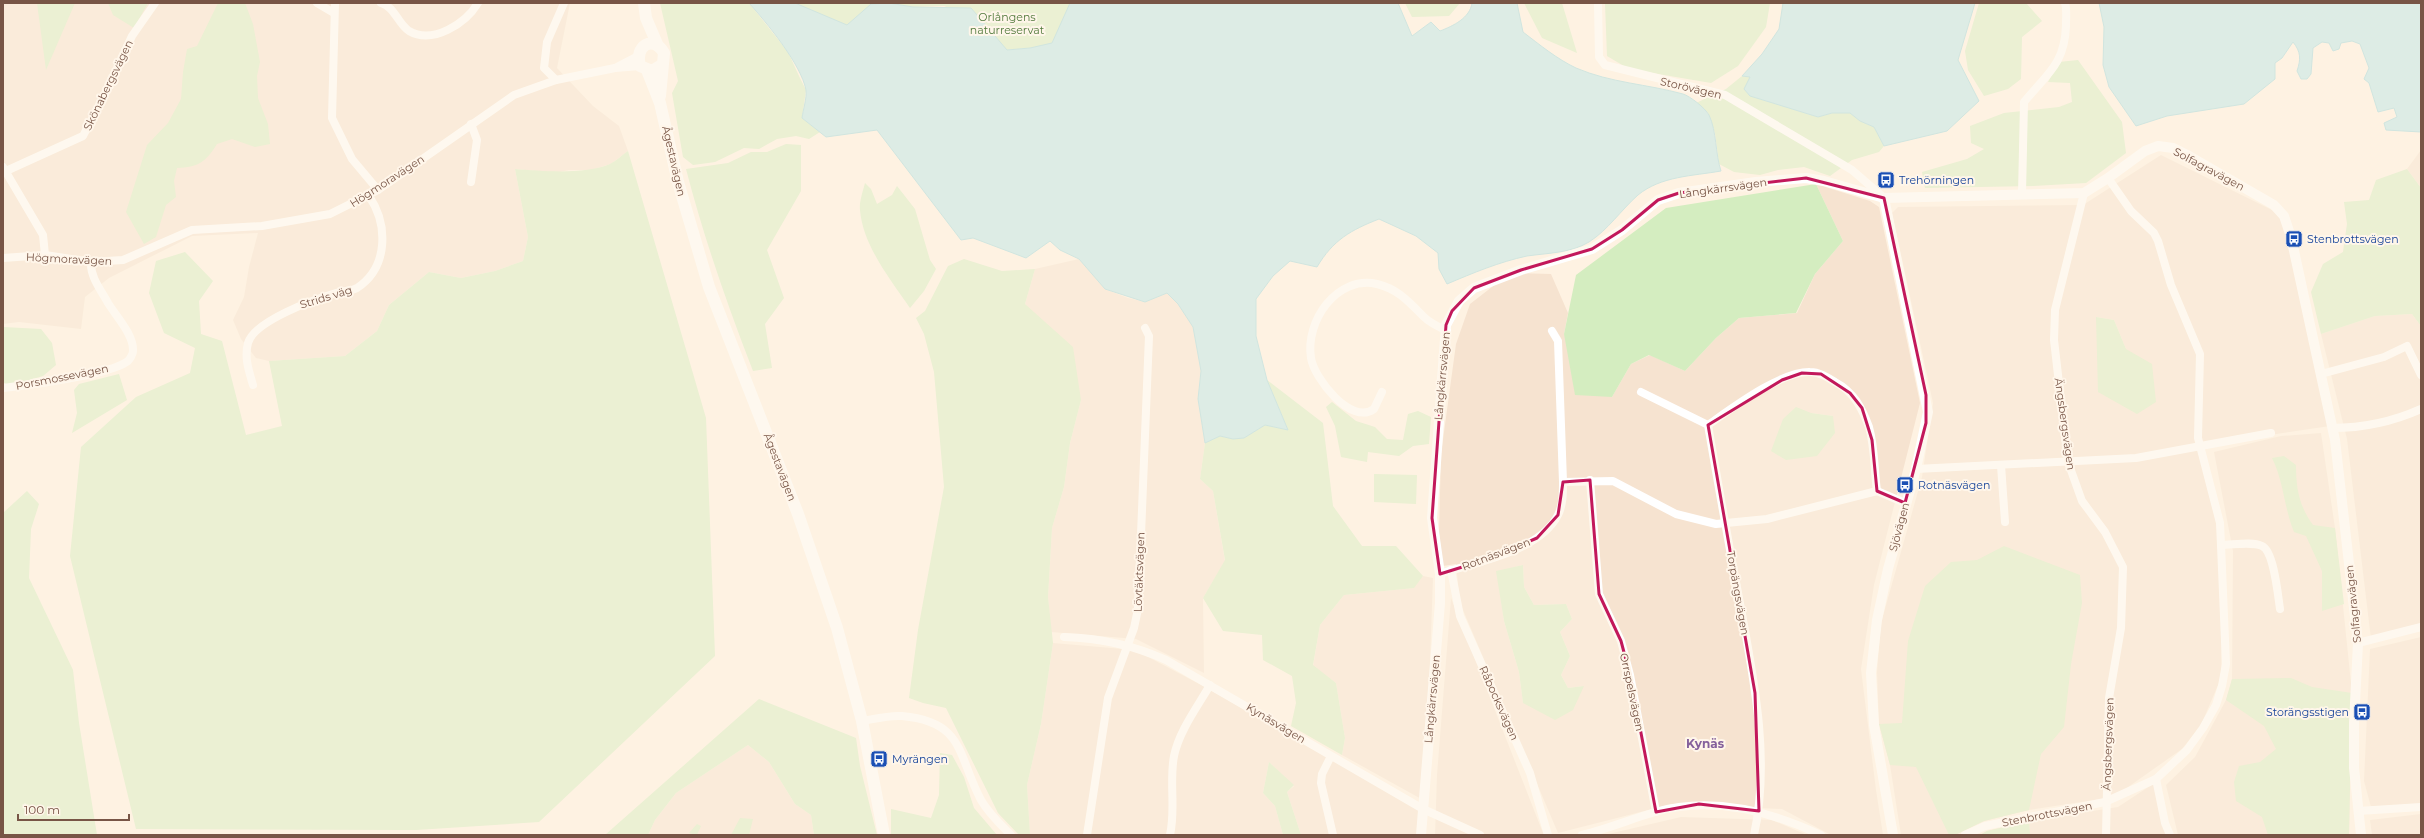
<svg xmlns="http://www.w3.org/2000/svg" width="2424" height="838" viewBox="0 0 2424 838" font-family="Montserrat,sans-serif">
  <style>
    .residential { fill: #f6e3d0; fill-rule: evenodd }
    .green { fill: #d4edc0 }
    .water { fill: #b5e5e9; stroke: #9bd5dc }
    .lines { fill: none; stroke-linecap: round; stroke-linejoin: round }
    .minor { stroke: #fff; stroke-width: 8 }
    .tertiary { stroke: #fff; stroke-width: 10 }
    .secondary { stroke: #fff; stroke-width: 12 }
    .marked { fill: none; stroke: #c2185b; stroke-width: 3; stroke-linejoin: round }
    .labels { text-anchor: middle; dominant-baseline: central; stroke-width: 4; stroke-linejoin: round; paint-order: stroke }
    .park-label { font-size: 11px; fill: #51793b; stroke: #fff6ea }
    .street-label { font-size: 11px; fill: #785546; stroke: #fff6ea }
    .transit-label { font-size: 11px; fill: #164399; stroke: #fff6ea; text-anchor: start }
    .neighbourhood-label { font-size: 12px; font-weight: bold; fill: #85619c; stroke: #fff6ea }
  </style>
  <rect width="100%" height="100%" fill="#fef2e2"/>
  <g class="residential">
    <path d="M3 3H570L557 68 593 106 619 126 628 151 611 164 591 170H569L555 173 515 169 528 237 523 261 495 271 461 278 429 272 389 305 377 331 345 356 269 361 256 358 241 339 233 320 244 297 249 267 258 233 192 236 109 278 85 297 81 329 19 322 3 324Z"/>
    <path d="M2421 150V188L2407 169Z"/>
    <path d="M2161 155 2282 215 2330 426 2203 445 2223 546 2221 678 2201 725 2182 749 2114 797 2029 810 1984 821 1955 835H1901L1890 765 1879 724 1877 672 1881 623 1922 477 1933 403 1892 213 1898 207 2083 205ZM2096 317 2114 320 2126 349Z"/>
    <path d="M1816 184 1870 201 1879 207 1920 403 1874 585 1861 669 1876 790 1883 835H1831L1782 809 1672 804 1558 833 1460 603 1456 564 1443 566 1439 533 1441 454 1456 344 1470 304 1510 273 1551 274 1568 313 1564 334 1612 397 1631 364 1650 355 1685 371 1716 338 1739 318 1797 313 1815 274 1843 241ZM1811 413 1833 416 1783 419ZM1523 565 1524 587 1534 605 1566 604 1572 619 1560 632 1570 656 1561 675 1568 688 1584 686 1523 703 1519 672 1504 621 1497 572Z"/>
    <path d="M1079 259 1105 289 1128 298 1145 302 1167 293 1178 304 1193 327 1201 371 1198 399 1205 443 1200 479 1213 491 1225 561 1203 598 1204 673 1136 639 1051 632 1048 597 1052 528 1064 487 1070 443 1081 400 1025 304 1035 269Z"/>
    <path d="M2412 314 2421 326V626L2371 639 2347 439 2321 334 2375 316Z"/>
    <path d="M2321 433 2335 528 2352 693 2349 835H2178L2166 785 2195 757 2226 700 2232 679 2233 551 2214 452 2281 436Z"/>
    <path d="M1423 576 1433 578 1425 801 1342 755 1345 738 1336 683 1313 666 1320 625 1344 595 1413 588Z"/>
    <path d="M1451 598 1543 833 1544 835H1435L1437 775Z"/>
    <path d="M2421 637V805L2371 807 2364 781 2370 649Z"/>
    <path d="M1053 643 1135 650 1205 687 1420 810 1418 835H1301L1287 792 1294 786 1269 762 1263 793 1275 806 1283 835H1030L1027 785 1041 724Z"/>
    <path d="M748 745 769 762 795 804 811 815 814 835H648L655 820 676 793Z"/>
    <path d="M2159 780 2169 835H1980L1987 831 2029 821 2118 807Z"/>
    <path d="M2421 814V835H2372L2370 820Z"/>
    <path d="M1681 817 1772 820 1807 835H1604Z"/>
  </g>
  <g class="green">
    <path d="M37 3H75L46 70Z"/>
    <path d="M108 3H148L134 28 113 15Z"/>
    <path d="M218 3H245L253 24 260 62 257 76 258 98 268 124 270 144 255 147 232 139 217 144C205 163 198 167 177 168L174 181 176 197 166 205 156 237 144 244 126 212 147 145 168 123 181 99 183 72 187 49 197 46Z"/>
    <path d="M660 3H749L788 52 799 76 806 90 802 118 820 132 809 139 796 136 777 139 759 149 744 148 715 162 693 165 683 157 672 93 678 81Z"/>
    <path d="M795 3H1070L1054 44 1030 48 1007 50 996 44 983 21 944 6 913 7 889 3 846 26Z"/>
    <path d="M1405 3H1460L1449 16 1412 17Z"/>
    <path d="M1524 3H1562L1577 53 1542 38Z"/>
    <path d="M1605 3H1770L1766 27 1738 66 1711 83 1629 69 1607 56Z"/>
    <path d="M1979 3H2026L2042 21 2022 37 2021 79 2008 89 1984 96 1968 70 1965 51Z"/>
    <path d="M2078 60 2122 122 2126 153 2086 183 2033 186 1925 188 1922 172 1967 159 1984 149 1971 143 1970 126 2004 113 2059 107 2072 102 2070 83 2048 82 2059 62Z"/>
    <path d="M1742 76 1750 77 1751 96 1818 117 1832 113H1850L1860 121 1874 127 1884 146 1879 152 1852 160 1830 176 1804 167 1778 170 1760 175 1734 172 1719 164 1715 133 1708 113 1696 103 1726 89Z"/>
    <path d="M786 144 801 145V191L767 250 784 298 765 324 772 368 753 371C727 304 704 238 686 169L728 163 751 152H767Z"/>
    <path d="M628 151 706 418 715 656 539 822 416 830 136 829 70 556 81 447 136 397 190 373 195 348 164 333 149 293 156 261 185 252 213 281 199 301 201 334 222 341 246 435 282 426 269 361 345 356 377 331 389 305 429 272 461 278 495 271 523 261 528 237 515 169C542 171 585 175 610 164 616 161 622 155 628 151Z"/>
    <path d="M2407 169 2421 188V326L2412 314 2375 316 2321 334 2311 292 2323 264 2343 252 2347 224 2344 202 2369 200 2376 180Z"/>
    <path d="M865 183 871 189 877 204 892 195 897 186 915 209 930 260 936 269 924 291 910 308C891 280 863 246 860 210 859 202 863 191 865 183Z"/>
    <path d="M1816 184 1843 241 1815 274 1796 313 1739 318 1716 338 1685 371 1649 355 1631 364 1612 397 1575 395 1564 334 1576 275 1666 208Z"/>
    <path d="M964 259 1002 271 1035 269 1025 304 1073 347 1081 400 1070 443 1064 487 1052 528 1048 597 1053 643 1041 724 1027 785 1030 835H1019L998 813 946 708 923 703 909 698 918 630 944 487 934 372 924 334 916 318 925 311 948 266Z"/>
    <path d="M2096 317 2114 320 2126 349 2152 364 2156 402 2137 414 2098 392Z"/>
    <path d="M3 327 41 329 52 343 56 365 43 376 9 386 3 382Z"/>
    <path d="M119 374 127 400 72 433 77 413 74 390 79 384Z"/>
    <path d="M1267 380 1323 423 1333 506 1362 546H1396L1423 576 1414 588 1344 595 1320 625 1313 665 1336 683 1345 738 1342 755 1291 726 1296 703 1292 676 1263 660 1262 635 1223 631 1203 598 1225 560 1213 491 1200 479 1205 443 1220 436 1233 439 1244 438 1265 425 1288 430Z"/>
    <path d="M1332 402 1356 421 1375 427 1387 439 1403 440 1408 414 1418 411 1431 417 1429 444 1413 446 1399 456 1368 452 1367 462 1341 457 1335 426 1326 407Z"/>
    <path d="M1796 407 1811 413 1833 416 1835 433 1817 456 1786 460 1771 451 1783 419Z"/>
    <path d="M2284 456 2296 465C2296 488 2299 506 2313 525L2335 528 2344 604 2322 611V571L2306 536 2294 532C2284 508 2284 482 2272 458Z"/>
    <path d="M1374 474 1417 475 1416 504 1374 502Z"/>
    <path d="M27 491 39 504 31 529 29 578 73 670 79 723 97 835H3V513Z"/>
    <path d="M2004 546 2080 575 2082 603 2071 664 2064 727 2041 754 2029 810 1984 821 1955 835H1949L1916 767 1890 765 1879 724 1902 723 1908 641 1925 586 1951 562 1977 560Z"/>
    <path d="M1523 565 1524 587 1534 605 1566 604 1572 619 1560 632 1570 656 1561 675 1568 688 1584 686 1573 710 1555 720 1523 703 1519 672 1504 621 1496 571Z"/>
    <path d="M2291 678 2312 687 2352 693 2349 835H2268L2262 817 2236 801 2234 782 2239 766 2260 762 2276 749 2264 726 2226 700 2232 679Z"/>
    <path d="M759 699 856 738 860 766 877 835H814L811 815 795 804 769 762 748 745 676 793 655 820 648 835H605Z"/>
    <path d="M940 753 952 755 964 777 974 808 997 835H891V809L931 818 939 795Z"/>
    <path d="M1269 762 1294 785 1287 792 1301 835H1283L1275 806 1263 793Z"/>
    <path d="M740 818 753 819 749 835H731Z"/>
    <path d="M2029 821 2030 835H1980L1987 831Z"/>
    <path d="M697 824 701 826 697 835 689 833Z"/>
  </g>
  <g class="water">
    <path d="M749 3H795L847 25 871 4 889 3 913 7 971 8 1007 50 1030 48 1052 43 1070 3H1398L1412 36 1431 22 1440 31C1453 26 1470 18 1472 3H1517L1523 32C1540 45 1557 59 1576 68 1611 83 1647 84 1683 94 1690 96 1705 108 1709 115 1717 132 1715 153 1721 171 1693 176 1661 176 1638 195 1621 210 1608 230 1589 242 1571 253 1548 253 1527 256 1499 262 1473 273 1447 284L1439 269 1438 253 1416 236 1379 219C1351 230 1333 240 1317 267L1290 261 1273 276 1256 299V336L1267 380 1288 430 1265 425 1244 438 1233 439 1220 436 1205 443 1198 399 1201 371 1193 327 1178 304 1167 293 1145 302 1105 289 1079 259 1060 250 1050 241 1026 258 973 238 961 240 877 130 826 137 802 118C803 110 807 98 806 90 801 64 766 22 749 3Z"/>
    <path d="M1783 3H1975L1958 60 1979 101 1947 131 1884 146 1874 127 1860 121 1850 113H1832L1818 117 1750 96 1744 89 1750 77 1742 76 1762 54 1779 29Z"/>
    <path d="M2099 3H2421V132L2386 130 2384 123 2397 117 2394 108 2378 112 2369 83 2364 79 2369 68 2360 44 2352 41 2341 43 2339 49 2333 51 2329 43 2322 42 2313 48 2311 74 2307 79H2301L2297 71C2301 59 2301 52 2293 42L2282 58 2275 63V79L2244 104 2167 116 2136 126 2109 87 2103 65 2104 27Z"/>
  </g>
  <g class="lines">
    <g class="minor">
      <path d="M317 3 334 13"/>
      <path d="M335 3 332 118 352 159 378 190"/>
      <path d="M381 3C395 7 398 24 409 31 433 45 466 23 478 3"/>
      <path d="M1598 3 1599 57 1605 65 1725 95 1852 170 1882 196"/>
      <path d="M638 56 615 68 640 66"/>
      <path d="M556 80 544 68 547 42 564 3"/>
      <path d="M3 167 43 235 45 255"/>
      <path d="M6 171 83 136 108 88 132 36 155 3"/>
      <path d="M471 182 477 140 471 124"/>
      <path d="M2084 193 2055 310 2054 340 2068 462 2082 501 2105 532 2123 567 2121 628 2109 698 2106 835"/>
      <path d="M2022 194 2024 102C2047 74 2065 64 2066 25 2066 18 2067 9 2065 3"/>
      <path d="M3 258 45 255 91 262 123 260 192 230 262 226 330 214 378 190 514 95 556 80 615 68"/>
      <path d="M1552 331 1558 341 1563 482"/>
      <path d="M2321 374 2384 357 2407 346 2421 375"/>
      <path d="M253 385C249 371 244 358 248 343 254 321 315 299 336 293 343 291 352 291 357 288 389 267 388 224 369 196"/>
      <path d="M3 388C28 385 110 375 128 361 130 359 133 354 133 351 134 335 116 316 108 303 101 290 90 277 91 262"/>
      <path d="M1382 392 1374 409C1351 426 1314 378 1311 358 1305 321 1337 275 1377 284 1398 289 1409 302 1424 317 1430 323 1439 327 1447 331"/>
      <path d="M1641 392 1708 425C1718 483 1728 541 1739 598 1753 675 1771 758 1754 835"/>
      <path d="M1708 425C1731 409 1781 371 1810 372 1819 372 1827 377 1835 382 1854 392 1862 408 1869 427 1875 448 1874 469 1877 491"/>
      <path d="M2332 428C2364 428 2392 422 2421 409"/>
      <path d="M2001 465 2005 522"/>
      <path d="M1916 469 2136 458 2271 433"/>
      <path d="M1590 480 1599 594 1621 641 1630 675 1656 812"/>
      <path d="M2221 545C2233 545 2252 541 2262 546 2274 551 2278 596 2280 609"/>
      <path d="M1451 570 1460 616 1530 773 1548 835"/>
      <path d="M1440 574C1476 562 1539 552 1558 515 1563 505 1563 493 1563 482L1613 481 1676 514 1716 524 1767 519 1877 491 1905 503"/>
      <path d="M1064 637C1100 638 1133 645 1166 660L1423 809 1480 835"/>
      <path d="M2358 643 2421 627"/>
      <path d="M862 721C874 719 889 715 902 716 965 722 957 755 981 800 989 814 1000 824 1011 835"/>
      <path d="M1331 756 1322 774 1321 783 1333 835"/>
      <path d="M2156 779 2165 823 2170 835"/>
      <path d="M2358 811 2421 807"/>
      <path d="M1087 835 1108 698 1134 628 1138 609 1149 336 1145 328"/>
      <path d="M1170 835C1176 809 1169 782 1174 756 1179 731 1198 706 1210 685"/>
      <path d="M1582 835C1607 829 1631 819 1655 812 1711 796 1770 811 1821 835"/>
      <path d="M1965 835 1985 826 2105 802 2156 779 2187 750 2203 728 2216 705 2222 686 2226 664 2221 545 2220 523 2198 438 2200 354 2171 285 2158 241 2154 233 2131 211 2108 178"/>
    </g>
    <g class="tertiary">
      <path d="M1884 198 1928 412 1916 469 1888 569 1877 620 1871 673 1874 725 1893 835"/>
      <path d="M1421 835 1440 603V574L1432 518 1446 325 1459 301 1474 288 1521 270 1592 249 1622 230 1658 200 1679 193 1756 182 1806 178 1824 181 1884 198 2084 193 2108 178 2145 151 2158 146 2173 148 2189 156 2274 205 2284 216 2291 237 2335 440 2358 643 2354 723V768L2361 835"/>
    </g>
    <g class="secondary">
      <path d="M644 3 646 18 658 46"/>
      <path d="M647 70 660 103 678 182 709 287 798 514 837 628 862 721 884 835"/>
      <path d="M660 96 664 53C653 34 634 46 640 66L652 71 662 65"/>
    </g>
  </g>
  <path d="M0 0H2424V838H0ZM1806 178 1884 198 1926 395V423L1905 503 1877 491 1872 440 1862 408 1850 393 1821 374 1802 373 1782 380 1708 425 1755 693 1759 811 1699 804 1656 812 1630 675 1621 641 1599 594 1590 480 1563 482 1558 515 1537 538 1491 558 1440 574 1432 518 1446 325 1452 311 1474 288 1521 270 1592 249 1622 230 1658 200 1679 193Z" fill="#fef2e2" fill-opacity=".55" fill-rule="evenodd"/>
  <path class="marked" d="M1806 178 1884 198 1926 395V423L1905 503 1877 491 1872 440 1862 408 1850 393 1821 374 1802 373 1782 380 1708 425 1755 693 1759 811 1699 804 1656 812 1630 675 1621 641 1599 594 1590 480 1563 482 1558 515 1537 538 1491 558 1440 574 1432 518 1446 325 1452 311 1474 288 1521 270 1592 249 1622 230 1658 200 1679 193Z"/>
  <defs>
    <symbol id="bus-square" viewBox="-11 -11 22 22"><rect x="-9" y="-9" width="18" height="18" rx="4" fill="#1a4fb4" stroke="#fff6ea"/><path d="M-5-6H5V4H4V6H2V4H-2V6H-4V4H-5ZM-3.5-4V0h7V-4ZM-3.5 1.2v1.5H-2V1.2ZM2 1.2v1.5H3.5V1.2Z" fill="#fff"/></symbol>
  </defs>
  <g fill-rule="evenodd">
    <use href="#bus-square" x="1876" y="170" width="20" height="20"/>
    <use href="#bus-square" x="2284" y="229" width="20" height="20"/>
    <use href="#bus-square" x="1895" y="475" width="20" height="20"/>
    <use href="#bus-square" x="2352" y="702" width="20" height="20"/>
    <use href="#bus-square" x="869" y="749" width="20" height="20"/>
  </g>
  <g class="labels">
    <g class="park-label">
      <text x="1007" y="17">Orlångens<tspan x="1007" dy="13">naturreservat</tspan></text>
    </g>
    <g class="street-label">
      <text transform="translate(108 85) rotate(-64)">Skönabergsvägen</text>
      <text transform="translate(1691 88) rotate(13)">Storövägen</text>
      <text transform="translate(674 161) rotate(77)">Ågestavägen</text>
      <text transform="translate(2209 169) rotate(28)">Solfagravägen</text>
      <text transform="translate(387 181) rotate(-33)">Högmoravägen</text>
      <text transform="translate(1723 188) rotate(-8)">Långkärrsvägen</text>
      <text transform="translate(69 259) rotate(3)">Högmoravägen</text>
      <text transform="translate(326 297) rotate(-17)">Strids väg</text>
      <text transform="translate(1442 376) rotate(-85)">Långkärrsvägen</text>
      <text transform="translate(62 377) rotate(-11)">Porsmossevägen</text>
      <text transform="translate(2065 424) rotate(82)">Ängsbergsvägen</text>
      <text transform="translate(780 467) rotate(69)">Ågestavägen</text>
      <text transform="translate(1899 527) rotate(-75)">Sjövägen</text>
      <text transform="translate(1496 554) rotate(-21)">Rotnäsvägen</text>
      <text transform="translate(1139 572) rotate(-88)">Lövtäktsvägen</text>
      <text transform="translate(1738 593) rotate(80)">Torpängsvägen</text>
      <text transform="translate(2353 604) rotate(-96)">Solfagravägen</text>
      <text transform="translate(1632 692) rotate(78)">Orrspelsvägen</text>
      <text transform="translate(1432 699) rotate(-85)">Långkärrsvägen</text>
      <text transform="translate(1499 703) rotate(66)">Råbocksvägen</text>
      <text transform="translate(1276 723) rotate(31)">Kynäsvägen</text>
      <text transform="translate(2108 744) rotate(-88)">Ängsbergsvägen</text>
      <text transform="translate(2047 814) rotate(-11)">Stenbrottsvägen</text>
    </g>
    <g class="transit-label">
      <text x="1899" y="180">Trehörningen</text>
      <text x="2307" y="239">Stenbrottsvägen</text>
      <text x="1918" y="485">Rotnäsvägen</text>
      <text x="2349" y="712" text-anchor="end">Storängsstigen</text>
      <text x="892" y="759">Myrängen</text>
    </g>
    <g class="neighbourhood-label">
      <text x="1705" y="743">Kynäs</text>
    </g>
  </g>
  <rect width="2424" height="838" fill="none" stroke="#785546" stroke-width="8"/>
  <path d="M18 814v6h111v-6" fill="none" stroke="#785546" stroke-width="2"/>
  <text x="24" y="814" font-size="12" fill="#785546" stroke="#fff6ea" stroke-width="3" paint-order="stroke">100 m</text>
</svg>
